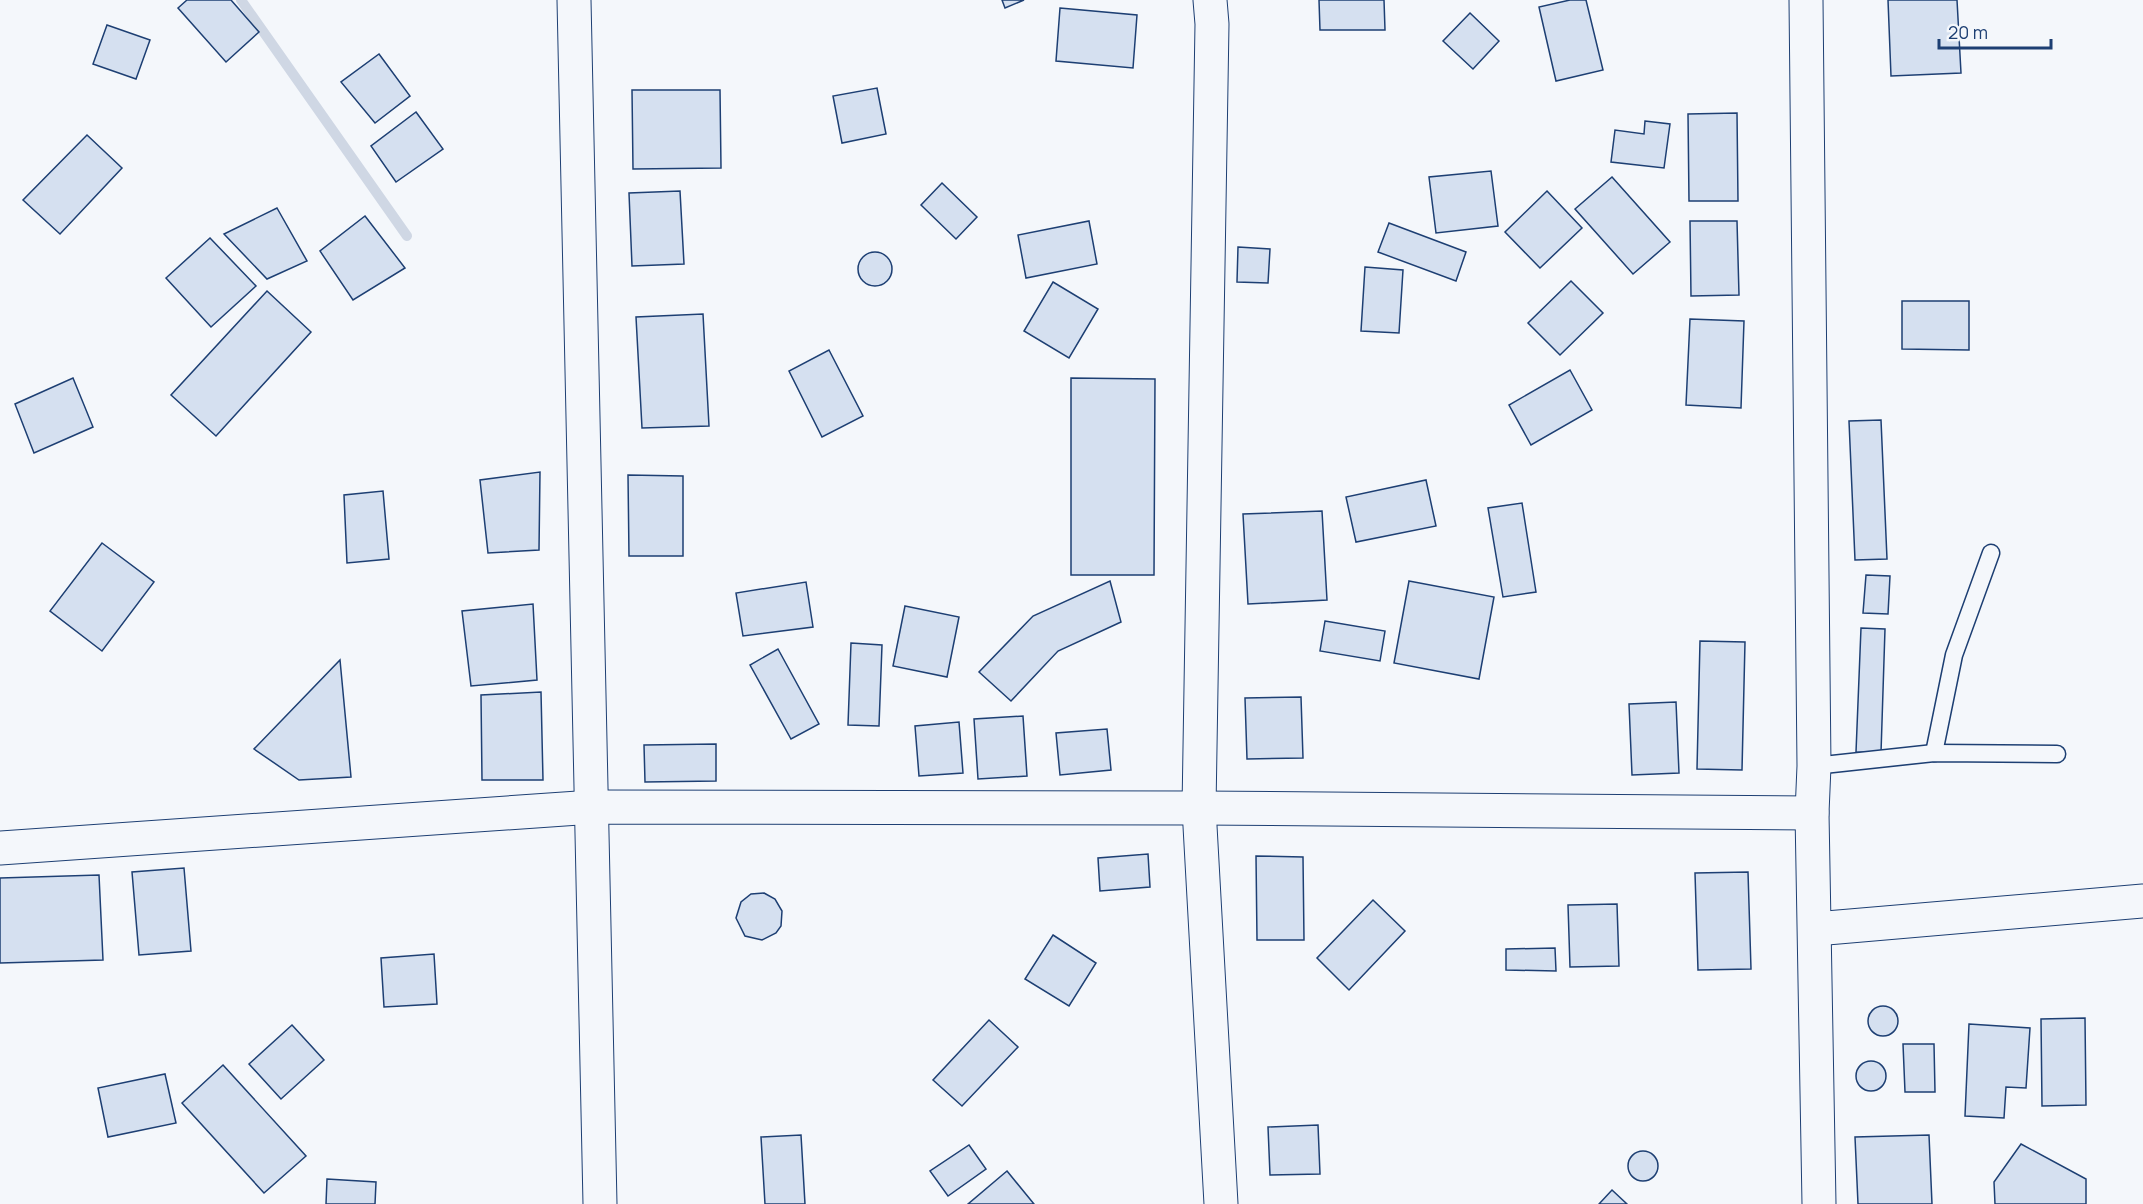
<svg xmlns="http://www.w3.org/2000/svg" width="2143" height="1204" viewBox="0 0 2143 1204" font-family="Manrope,sans-serif">
  <style>
    .lines { fill: none; stroke-linecap: round; stroke-linejoin: round }
    .stream { stroke: #cfd7e4; stroke-width: 10 }
    .building { fill: #d5e0f0; stroke: #1d3f73; stroke-width: 1.5 }
    .lane-casing { stroke: #1d3f73; stroke-width: 19 }
    .street-casing { stroke: #1d3f73; stroke-width: 35 }
    .highway-casing { stroke: #1d3f73; stroke-width: 35 }
    .lane { stroke: #f4f7fb; stroke-width: 16 }
    .street { stroke: #f4f7fb; stroke-width: 33 }
    .highway { stroke: #f4f7fb; stroke-width: 33 }
  </style>
  <rect width="100%" height="100%" fill="#f4f7fb"/>
  <g class="lines">
    <path class="stream" d="M241 0 407 236"/>
  </g>
  <g class="building">
    <path d="M187 0H231L259 32 226 62 178 8Z"/>
    <path d="M1002 0H1024L1005 8Z"/>
    <path d="M1319 0H1384L1385 30H1320Z"/>
    <path d="M1570 0H1586L1603 70 1556 81 1539 7Z"/>
    <path d="M1888 0H1957L1961 73 1891 76Z"/>
    <path d="M1060 8 1137 15 1133 68 1056 61Z"/>
    <path d="M1470 13 1499 41 1473 69 1443 41Z"/>
    <path d="M107 25 150 40 136 79 93 64Z"/>
    <path d="M379 54 410 96 375 123 341 82Z"/>
    <path d="M877 88 886 134 842 143 833 96Z"/>
    <path d="M632 90H720L721 168 633 169Z"/>
    <path d="M416 112 443 149 396 182 371 146Z"/>
    <path d="M1737 113 1738 201H1689L1688 114Z"/>
    <path d="M1645 121 1670 124 1664 168 1611 162 1615 130 1644 134Z"/>
    <path d="M87 135 122 168 60 234 23 200Z"/>
    <path d="M1491 171 1498 226 1436 233 1429 177Z"/>
    <path d="M1612 177 1670 242 1633 274 1575 209Z"/>
    <path d="M942 183 977 217 956 239 921 205Z"/>
    <path d="M680 191 684 264 632 266 629 193Z"/>
    <path d="M1547 191 1582 228 1540 268 1505 232Z"/>
    <path d="M277 208 307 261 267 279 224 234Z"/>
    <path d="M365 216 405 268 353 300 320 251Z"/>
    <path d="M1089 221 1097 264 1026 278 1018 235Z"/>
    <path d="M1690 221H1737L1739 295 1691 296Z"/>
    <path d="M1389 223 1466 252 1456 281 1378 252Z"/>
    <path d="M210 238 256 286 211 327 166 278Z"/>
    <path d="M1238 247 1270 249 1268 283 1237 282Z"/>
    <circle cx="875" cy="269" r="17"/>
    <path d="M1365 267 1403 270 1399 333 1361 331Z"/>
    <path d="M1571 281 1603 313 1560 355 1528 323Z"/>
    <path d="M1053 282 1098 309 1069 358 1024 331Z"/>
    <path d="M267 291 311 332 216 436 171 395Z"/>
    <path d="M1902 301H1969V350L1902 349Z"/>
    <path d="M703 314 709 426 642 428 636 317Z"/>
    <path d="M1690 319 1744 321 1741 408 1686 405Z"/>
    <path d="M829 350 863 416 822 437 789 371Z"/>
    <path d="M1570 370 1592 410 1531 445 1509 405Z"/>
    <path d="M73 378 93 427 34 453 15 404Z"/>
    <path d="M1071 378 1155 379 1154 575H1071Z"/>
    <path d="M1881 420 1887 559 1855 560 1849 421Z"/>
    <path d="M540 472 539 550 488 553 480 480Z"/>
    <path d="M628 475 683 476V556H629Z"/>
    <path d="M1426 480 1436 526 1356 542 1346 497Z"/>
    <path d="M383 491 389 559 347 563 344 495Z"/>
    <path d="M1522 503 1536 592 1503 597 1488 508Z"/>
    <path d="M1322 511 1327 600 1248 604 1243 514Z"/>
    <path d="M102 543 154 582 102 651 50 611Z"/>
    <path d="M1866 575 1890 576 1888 614 1863 613Z"/>
    <path d="M1110 581 1121 622 1058 651 1011 701 979 672 1033 616Z"/>
    <path d="M1409 581 1494 597 1479 679 1394 663Z"/>
    <path d="M806 582 813 627 743 636 736 593Z"/>
    <path d="M533 604 537 680 471 686 462 611Z"/>
    <path d="M905 606 959 617 947 677 893 666Z"/>
    <path d="M1325 621 1385 631 1380 661 1320 651Z"/>
    <path d="M1861 628 1885 629 1881 753 1856 752Z"/>
    <path d="M1700 641 1745 642 1742 770 1697 769Z"/>
    <path d="M851 643 882 645 879 726 848 725Z"/>
    <path d="M778 649 819 724 791 739 750 665Z"/>
    <path d="M340 660 351 777 299 780 254 749Z"/>
    <path d="M541 692 543 780H482L481 695Z"/>
    <path d="M1301 697 1303 758 1247 759 1245 698Z"/>
    <path d="M1676 702 1679 773 1632 775 1629 704Z"/>
    <path d="M1023 716 1027 776 978 779 974 719Z"/>
    <path d="M959 722 963 773 919 776 915 726Z"/>
    <path d="M1107 729 1111 770 1060 775 1056 733Z"/>
    <path d="M716 744V781L645 782 644 745Z"/>
    <path d="M1148 854 1150 887 1100 891 1098 858Z"/>
    <path d="M1256 856 1303 857 1304 940H1257Z"/>
    <path d="M184 868 191 951 139 955 132 872Z"/>
    <path d="M1748 872 1751 969 1698 970 1695 873Z"/>
    <path d="M99 875 103 960 0 963V878Z"/>
    <path d="M764 893 775 899 782 911 781 926 776 933 762 940 745 936 736 918 741 902 751 894Z"/>
    <path d="M1373 900 1405 931 1349 990 1317 958Z"/>
    <path d="M1617 904 1619 966 1570 967 1568 905Z"/>
    <path d="M1053 935 1096 963 1069 1006 1025 979Z"/>
    <path d="M1555 948 1556 971 1506 970V949Z"/>
    <path d="M434 954 437 1004 384 1007 381 958Z"/>
    <circle cx="1883" cy="1021" r="15"/>
    <path d="M2085 1018 2086 1105 2042 1106 2041 1019Z"/>
    <path d="M989 1020 1018 1047 962 1106 933 1080Z"/>
    <path d="M1969 1024 2030 1028 2026 1088 2006 1087 2004 1118 1965 1116Z"/>
    <path d="M292 1025 324 1060 281 1099 249 1064Z"/>
    <path d="M1903 1044H1934L1935 1092H1905Z"/>
    <circle cx="1871" cy="1076" r="15"/>
    <path d="M223 1065 306 1156 264 1193 182 1103Z"/>
    <path d="M165 1074 176 1123 108 1137 98 1088Z"/>
    <path d="M1318 1125 1320 1174 1270 1175 1268 1127Z"/>
    <path d="M801 1135 805 1204H765L761 1137Z"/>
    <path d="M1929 1135 1932 1204H1858L1855 1137Z"/>
    <path d="M2021 1144 2086 1179V1204H1995L1994 1182Z"/>
    <path d="M969 1145 986 1169 948 1196 930 1171Z"/>
    <circle cx="1643" cy="1166" r="15"/>
    <path d="M1007 1171 1034 1204H968Z"/>
    <path d="M327 1179 376 1182 375 1204H326Z"/>
    <path d="M1612 1190 1627 1204H1599Z"/>
  </g>
  <g class="lines">
    <defs>
      <g id="lane">
        <path d="M1934 753 1954 655 1991 553"/>
        <path d="M1814 766 1934 753 2057 754"/>
      </g>
      <g id="street">
        <path d="M574 0 600 1204"/>
        <path d="M1210 0 1212 24 1199 808 1221 1204"/>
        <path d="M0 848 593 807 1199 808 1812 813"/>
        <path d="M1815 929 2143 901"/>
      </g>
      <path id="highway" d="M1806 0 1814 766 1812 813 1819 1204"/>
    </defs>
    <use href="#lane" class="lane-casing"/>
    <use href="#street" class="street-casing"/>
    <use href="#highway" class="highway-casing"/>
    <use href="#lane" class="lane"/>
    <use href="#street" class="street"/>
    <use href="#highway" class="highway"/>
  </g>
  <path d="M1939 39v9h112v-9" fill="none" stroke="#1d3f73" stroke-width="3"/>
  <text x="1948" y="39" font-size="18" fill="#1d3f73" stroke="#f4f7fb" stroke-width="4.5" paint-order="stroke">20 m</text>
</svg>
